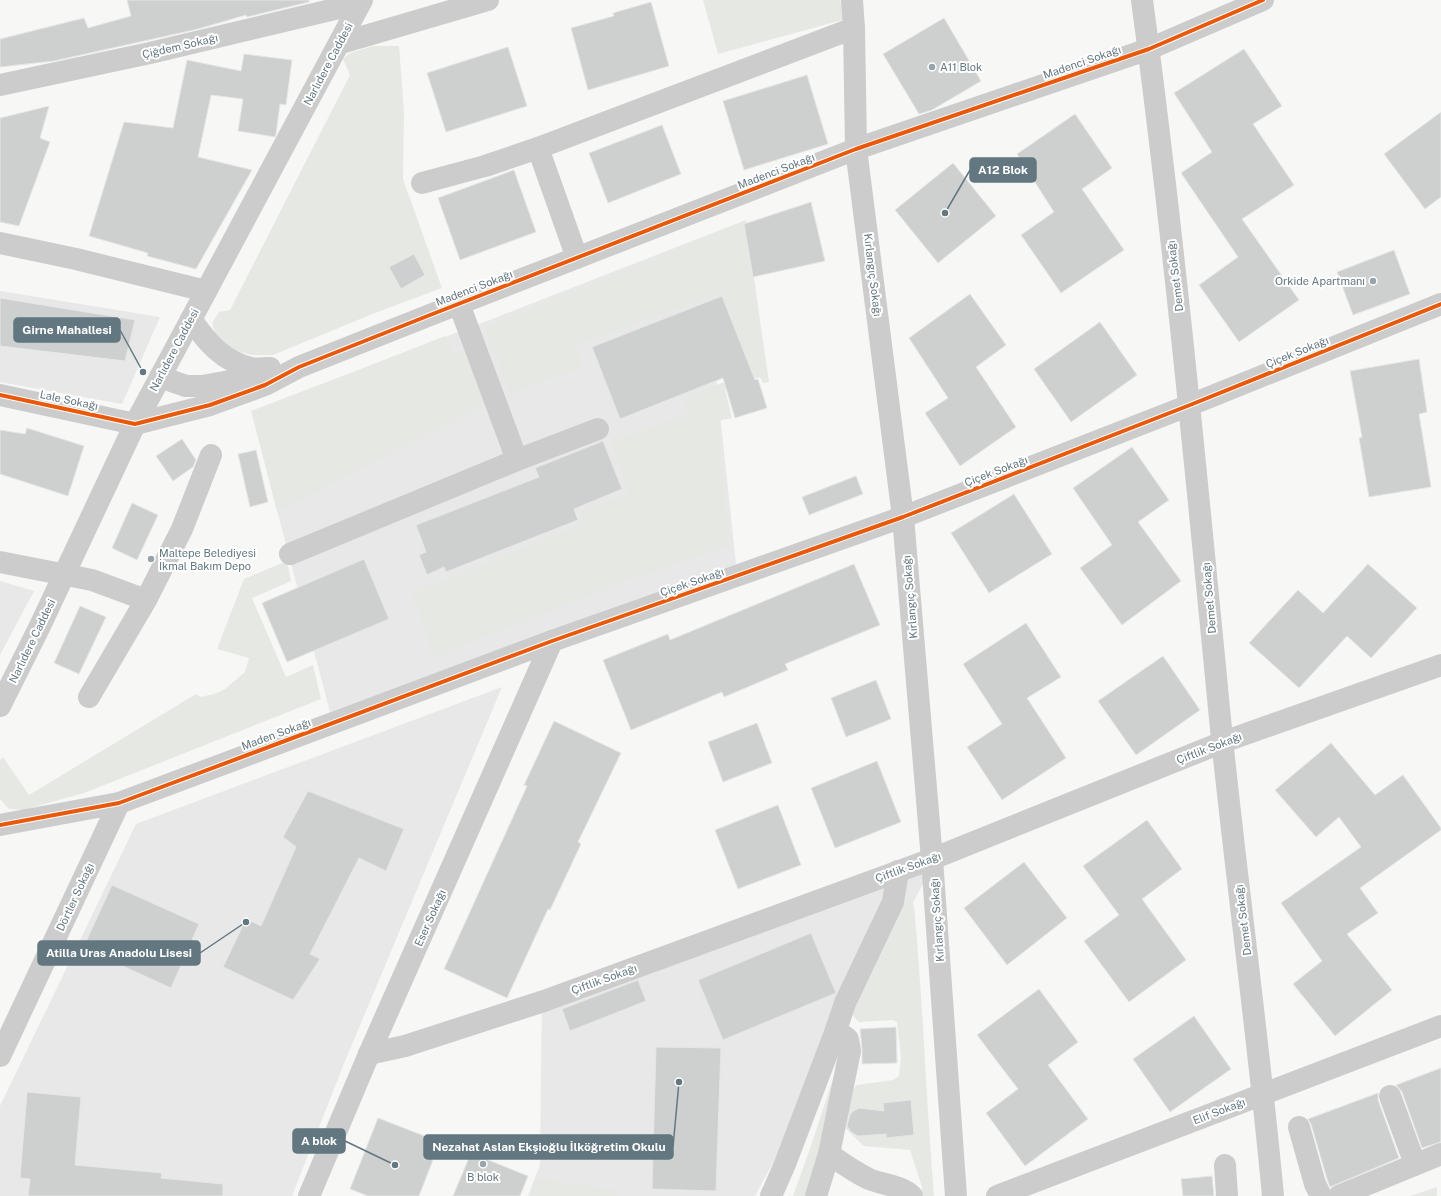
<svg xmlns="http://www.w3.org/2000/svg" width="1441" height="1196" viewBox="0 0 1441 1196" font-family="'Public Sans',sans-serif">
  <style>
    .built { fill: #e7e8e7 }
    .green { fill: #e6e9e3 }
    .building { fill: #ced0d0; stroke: #e6e6e6 }
    .lines { fill: none; stroke-linecap: round; stroke-linejoin: round }
    .minor { stroke: #cccccd; stroke-width: 22 }
    .cycleway-casing { stroke: #fff; stroke-width: 6 }
    .cycleway { stroke: #e8590c; stroke-width: 4 }
    .poi-dot { fill: #97a4a9; stroke: #fff; stroke-width: 1.5 }
    .labels { text-anchor: middle; dominant-baseline: central; stroke-width: 4; stroke-linejoin: round; paint-order: stroke }
    .street-label { font-size: 11px; fill: #637780; stroke: #fff }
    .poi-label { font-size: 11px; fill: #637780; stroke: #fff; text-anchor: start }
    .leader { fill: none; stroke: #637780; stroke-width: 1.5 }
    .callout-dot { fill: #637780; stroke: #fff; stroke-width: 1.5 }
    .callout { fill: #637780; stroke: #637780; stroke-width: 1.5 }
    .callout-label { font-size: 12px; text-anchor: middle; font-weight: bold; fill: #fff }
  </style>
  <rect width="100%" height="100%" fill="#f7f7f6"/>
  <g class="built">
    <path d="M746 220 765 357 716 376 736 564 330 712 251 411 487 321Z"/>
    <path d="M0 291 160 317 122 404 0 382Z"/>
    <path d="M0 581 34 591 0 655Z"/>
    <path d="M502 687 345 1061 292 1196H0V1106L136 824Z"/>
    <path d="M938 856 755 1196H528L540 1165 542 998Z"/>
  </g>
  <g class="green">
    <path d="M703 0H840L846 19 718 54Z"/>
    <path d="M373 46H399L404 112 403 179 442 288 375 313 273 355H252L237 351 217 339 212 323 219 312 230 310 350 75 343 59 350 53Z"/>
    <path d="M745 221 769 382 763 383 760 377 725 389 732 418 718 421 729 545 623 582 434 657 412 593 583 524 580 512 629 493 611 441 688 414 683 399 751 371 722 292 575 346 582 367 510 394 484 327Z"/>
    <path d="M445 336 453 354 464 350 487 404 277 512 252 412Z"/>
    <path d="M287 561 291 581 252 598 286 677 313 665 321 699 84 793 23 810 9 809 0 799V760L3 757 29 795 196 694 200 697 214 694 225 689 245 672 249 658 217 649 244 579Z"/>
    <path d="M911 898 914 906C923 1002 926 1099 934 1196H922V1187L910 1150 864 1146 846 1129 850 1092 857 1085 893 1080 899 1076 901 1057 897 1022 893 1020 859 1022 854 1017 849 1005 855 991 905 901Z"/>
    <path d="M841 1054 817 1159 805 1196H793L811 1146Z"/>
    <path d="M537 1179 615 1189 614 1196H530Z"/>
    <path d="M1437 1187V1196H1410Z"/>
  </g>
  <g class="building">
    <path d="M127 0H309V2L247 17 246 15 198 29 54 61 0 67V39L84 18 88 28 131 16Z"/>
    <path d="M651 2 669 66 588 90 571 28 614 16 613 13Z"/>
    <path d="M944 18 981 81 932 110 919 114 883 54Z"/>
    <path d="M508 47 527 106 446 132 427 73Z"/>
    <path d="M1244 49 1282 106 1253 124 1294 185 1242 219 1299 300 1239 342 1199 285 1238 257 1181 173 1212 152 1174 93Z"/>
    <path d="M244 54 292 60 286 105 280 104 276 134 275 137 238 131 243 99 211 95 198 157 252 170 196 269 147 256 148 253 89 236 124 122 173 128 187 60 241 71Z"/>
    <path d="M807 75 828 144 744 170 723 101Z"/>
    <path d="M49 106 40 138 50 142 19 226 0 222V118Z"/>
    <path d="M1441 112V197L1425 209 1384 154Z"/>
    <path d="M1075 114 1112 168 1082 189 1124 250 1061 293 1021 235 1054 212 1017 154Z"/>
    <path d="M662 125 681 174 608 203 589 153Z"/>
    <path d="M953 163 996 216 938 263 895 210Z"/>
    <path d="M514 170 536 232 460 260 438 198Z"/>
    <path d="M811 202 825 261 753 277 744 224Z"/>
    <path d="M1394 250 1410 294 1353 315 1337 272Z"/>
    <path d="M414 254 425 275 401 289 389 267Z"/>
    <path d="M970 294 1006 345 976 367 1016 427 960 466 925 413 948 398 909 338Z"/>
    <path d="M722 296 755 380 758 379 767 408 735 418 723 378 620 419 592 347Z"/>
    <path d="M0 298 135 320 125 361 0 346Z"/>
    <path d="M1100 322 1137 375 1071 422 1034 369Z"/>
    <path d="M1419 359 1427 412 1419 414 1431 487 1369 497 1359 438 1362 437 1350 371Z"/>
    <path d="M27 428 84 446 68 496 0 474V430L25 434Z"/>
    <path d="M182 439 196 460 193 467 173 481 156 456Z"/>
    <path d="M603 441 622 489 574 509 578 520 446 572 444 567 427 575 419 555 426 552 416 525 539 477 535 468Z"/>
    <path d="M1132 447 1169 500 1138 522 1181 581 1122 625 1080 568 1112 545 1073 488Z"/>
    <path d="M256 450 268 502 250 507 238 454Z"/>
    <path d="M856 476 863 494 809 515 802 497Z"/>
    <path d="M1014 494 1052 554 989 593 951 533Z"/>
    <path d="M132 503 158 515 137 560 112 548Z"/>
    <path d="M364 559 389 619 287 662 262 603Z"/>
    <path d="M854 564 880 625 785 664 788 670 724 697 722 692 631 730 603 660 668 634 670 640Z"/>
    <path d="M1368 564 1417 608 1371 658 1347 636 1299 688 1249 643 1298 590 1323 613Z"/>
    <path d="M80 606 106 617 79 674 54 663Z"/>
    <path d="M1026 623 1061 677 1027 698 1066 758 1002 800 967 747 1002 724 963 664Z"/>
    <path d="M1163 656 1200 710 1136 755 1098 701Z"/>
    <path d="M876 680 891 719 846 737 831 698Z"/>
    <path d="M554 721 621 753 578 842 581 844 550 910 548 909 507 998 444 969 527 786 524 785Z"/>
    <path d="M757 723 772 763 723 782 708 742Z"/>
    <path d="M1331 743 1375 795 1403 775 1441 828V830L1360 888 1378 913 1347 934 1392 990 1335 1036 1293 984 1322 961 1281 903 1361 847 1339 817 1316 837 1275 790Z"/>
    <path d="M877 761 901 822 835 848 811 788Z"/>
    <path d="M308 791 404 829 386 871 359 858 310 954 320 959 293 1000 223 967 246 919 261 926 296 847 283 837Z"/>
    <path d="M778 805 801 865 738 889 715 830Z"/>
    <path d="M1147 820 1182 869 1142 899 1186 960 1129 1002 1084 941 1119 915 1083 866Z"/>
    <path d="M1024 862 1067 918 1007 965 964 908Z"/>
    <path d="M112 885 199 924 171 988 83 948Z"/>
    <path d="M811 933 836 993 723 1040 698 980Z"/>
    <path d="M638 980 646 1001 570 1031 562 1009Z"/>
    <path d="M1039 989 1078 1042 1048 1065 1088 1119 1025 1166 986 1113 1018 1089 977 1035Z"/>
    <path d="M1194 1016 1231 1069 1170 1112 1133 1059Z"/>
    <path d="M896 1027 897 1063 862 1064V1049L860 1029Z"/>
    <path d="M656 1047 721 1048 716 1191 652 1189Z"/>
    <path d="M1441 1068V1142L1422 1148 1402 1092 1396 1085Z"/>
    <path d="M27 1092 81 1097 75 1165 162 1173 161 1178 223 1184V1196H28L30 1179 20 1178Z"/>
    <path d="M1378 1093V1100L1399 1158 1330 1187 1327 1179 1311 1124 1308 1119Z"/>
    <path d="M911 1100 914 1135 886 1138V1134L858 1136 851 1132 847 1126 850 1115 852 1112 859 1108 884 1111 883 1103Z"/>
    <path d="M378 1118 440 1142 419 1196H368L350 1189Z"/>
    <path d="M471 1153 528 1176 520 1196H453Z"/>
    <path d="M1212 1176 1214 1196H1183L1181 1179Z"/>
  </g>
  <g class="lines">
    <g class="minor">
      <path d="M852 0 854 28 856 149 903 517 932 859 956 1196"/>
      <path d="M1142 0C1175 246 1198 493 1222 739 1238 892 1259 1044 1273 1196"/>
      <path d="M341 43 488 0"/>
      <path d="M0 85 150 53 360 3"/>
      <path d="M538 148 577 258"/>
      <path d="M422 183 485 166 538 148 854 28"/>
      <path d="M0 243 76 259 206 291"/>
      <path d="M459 304 517 460"/>
      <path d="M191 319C206 341 222 361 251 368 256 369 264 368 270 368"/>
      <path d="M160 377 186 386H202L259 376"/>
      <path d="M0 395 135 424 210 405 265 385 299 367 430 315 856 149 1149 49 1263 0"/>
      <path d="M290 554 517 460 598 429"/>
      <path d="M0 562 92 580 146 600"/>
      <path d="M89 697 146 600 182 529 211 455"/>
      <path d="M0 706 39 628 135 424 362 0"/>
      <path d="M0 825 119 803 552 641 903 517 1190 405 1441 304"/>
      <path d="M836 1030 848 1039 850 1051 829 1154C843 1164 854 1172 869 1179 883 1185 901 1185 912 1196"/>
      <path d="M369 1054 405 1046 544 1001 932 859 1223 742 1441 665"/>
      <path d="M0 1056 119 803"/>
      <path d="M1390 1096 1415 1164"/>
      <path d="M1299 1127 1315 1184 1321 1196"/>
      <path d="M1225 1165 1227 1196"/>
      <path d="M309 1196 369 1054 552 641"/>
      <path d="M771 1196 785 1164 836 1030 845 1003 893 902 898 871"/>
      <path d="M816 1196 829 1154"/>
      <path d="M997 1196 1441 1026"/>
      <path d="M1339 1196 1441 1154"/>
    </g>
    <defs>
      <g id="cycleway">
        <path d="M0 395 135 424 210 405 265 385 299 367 430 315 856 149 1149 49 1263 0"/>
        <path d="M0 825 119 803 552 641 903 517 1190 405 1441 304"/>
      </g>
    </defs>
    <use href="#cycleway" class="cycleway-casing"/>
    <use href="#cycleway" class="cycleway"/>
  </g>
  <g class="poi-dot">
    <circle cx="932" cy="67" r="4"/>
    <circle cx="1373" cy="281" r="4"/>
    <circle cx="151" cy="559" r="4"/>
    <circle cx="483" cy="1164" r="4"/>
  </g>
  <g class="labels">
    <g class="street-label">
      <text transform="translate(180 46) rotate(-13)">Çiğdem Sokağı</text>
      <text transform="translate(1082 62) rotate(-19)">Madenci Sokağı</text>
      <text transform="translate(328 64) rotate(-62)">Narlıdere Caddesi</text>
      <text transform="translate(776 171) rotate(-21)">Madenci Sokağı</text>
      <text transform="translate(873 275) rotate(83)">Kırlangıç Sokağı</text>
      <text transform="translate(1175 276) rotate(-97)">Demet Sokağı</text>
      <text transform="translate(474 288) rotate(-21)">Madenci Sokağı</text>
      <text transform="translate(174 350) rotate(-62)">Narlıdere Caddesi</text>
      <text transform="translate(1297 352) rotate(-22)">Çiçek Sokağı</text>
      <text transform="translate(69 400) rotate(12)">Lale Sokağı</text>
      <text transform="translate(996 471) rotate(-21)">Çiçek Sokağı</text>
      <text transform="translate(692 582) rotate(-19)">Çiçek Sokağı</text>
      <text transform="translate(910 597) rotate(-95)">Kırlangıç Sokağı</text>
      <text transform="translate(1209 598) rotate(-95)">Demet Sokağı</text>
      <text transform="translate(32 641) rotate(-64)">Narlıdere Caddesi</text>
      <text transform="translate(276 734) rotate(-20)">Maden Sokağı</text>
      <text transform="translate(1209 748) rotate(-21)">Çiftlik Sokağı</text>
      <text transform="translate(908 867) rotate(-20)">Çiftlik Sokağı</text>
      <text transform="translate(75 897) rotate(-65)">Dörtler Sokağı</text>
      <text transform="translate(430 918) rotate(-66)">Eser Sokağı</text>
      <text transform="translate(937 920) rotate(-94)">Kırlangıç Sokağı</text>
      <text transform="translate(1243 920) rotate(-97)">Demet Sokağı</text>
      <text transform="translate(604 979) rotate(-20)">Çiftlik Sokağı</text>
      <text transform="translate(1219 1111) rotate(-21)">Elif Sokağı</text>
    </g>
    <g class="poi-label">
      <text x="940" y="67">A11 Blok</text>
      <text x="1365" y="281" text-anchor="end">Orkide Apartmanı</text>
      <text x="159" y="553">Maltepe Belediyesi<tspan x="159" dy="13">İkmal Bakım Depo</tspan></text>
      <text x="483" y="1177" text-anchor="middle">B blok</text>
    </g>
  </g>
  <path class="leader" d="M945 213L970 170M143 372L120 330M246 922L200 953M395 1165L345 1141M679 1082L673 1147"/>
  <g class="callout-dot">
    <circle cx="945" cy="213" r="4"/>
    <circle cx="143" cy="372" r="4"/>
    <circle cx="246" cy="922" r="4"/>
    <circle cx="395" cy="1165" r="4"/>
    <circle cx="679" cy="1082" r="4"/>
  </g>
  <g class="callout">
    <rect x="970" y="158" width="66" height="24" rx="4"/>
    <rect x="14" y="318" width="106" height="24" rx="4"/>
    <rect x="38" y="941" width="162" height="24" rx="4"/>
    <rect x="293" y="1129" width="52" height="24" rx="4"/>
    <rect x="424" y="1135" width="249" height="24" rx="4"/>
  </g>
  <g class="callout-label">
    <text x="1003" y="174">A12 Blok</text>
    <text x="67" y="334">Girne Mahallesi</text>
    <text x="119" y="957">Atilla Uras Anadolu Lisesi</text>
    <text x="319" y="1145">A blok</text>
    <text x="549" y="1151">Nezahat Aslan Ekşioğlu İlköğretim Okulu</text>
  </g>
</svg>
